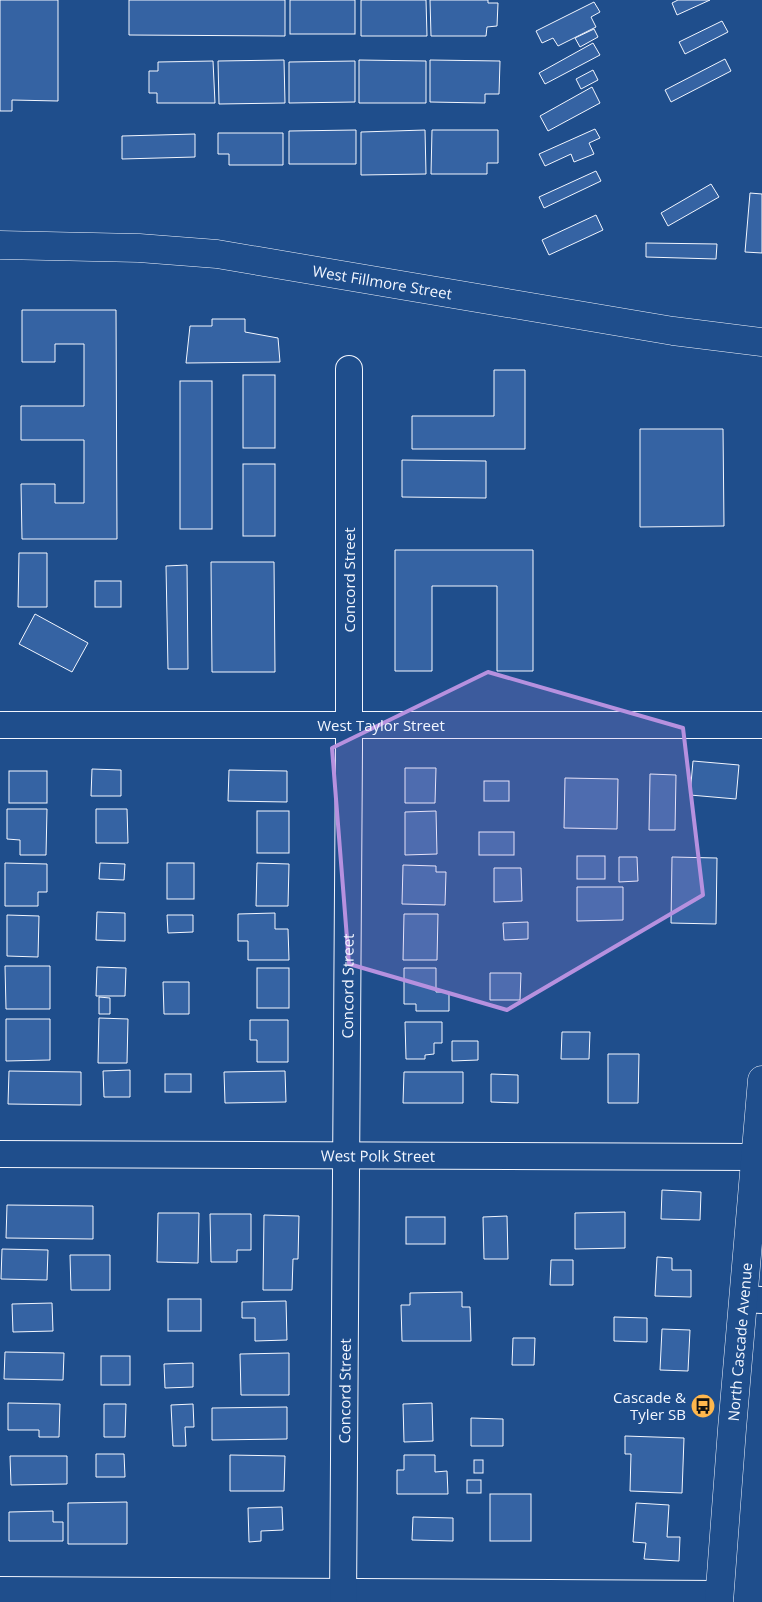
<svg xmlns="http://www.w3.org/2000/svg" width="762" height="1602" viewBox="0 0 762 1602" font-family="'Open Sans',sans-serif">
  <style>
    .building { fill: #3563a3; stroke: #f2f6ff }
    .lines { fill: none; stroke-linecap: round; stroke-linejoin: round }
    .minor-casing { stroke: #f2f6ff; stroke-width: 28 }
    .major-casing { stroke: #f2f6ff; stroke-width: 29 }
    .minor { stroke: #1f4e8c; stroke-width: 26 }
    .major { stroke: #1f4e8c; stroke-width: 28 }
    .marked { fill: #b691df; fill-opacity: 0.2; stroke: #b691df; stroke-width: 4; stroke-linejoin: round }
    .labels { text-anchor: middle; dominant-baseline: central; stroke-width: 4; stroke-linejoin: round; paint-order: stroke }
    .street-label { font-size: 15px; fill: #f2f6ff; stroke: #1f4e8c }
    .poi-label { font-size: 15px; fill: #f2f6ff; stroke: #1f4e8c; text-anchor: end }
  </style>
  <rect width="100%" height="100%" fill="#1f4e8c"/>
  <g class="building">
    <path d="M0 0H58V101L12 100V111H0Z"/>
    <path d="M129 0H285V36L129 35Z"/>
    <rect x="290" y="0" width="65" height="34"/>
    <path d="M361 0H426L427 36H361Z"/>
    <path d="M430 0H488V3H498L497 26 487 27 486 36H431Z"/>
    <path d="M678 0H710L677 15 672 3Z"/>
    <path d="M594 2 600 12 591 17 596 27 558 46 553 38 542 43 536 31Z"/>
    <path d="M722 21 728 32 685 54 679 42Z"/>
    <path d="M594 29 598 37 580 47 575 38Z"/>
    <path d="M593 43 600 55 545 84 539 73Z"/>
    <path d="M725 59 731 71 671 102 665 90Z"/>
    <path d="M284 60 285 103 219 104 218 61Z"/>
    <path d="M359 60 426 61V103H359Z"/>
    <path d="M430 60 500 61 499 94H485V103L430 102Z"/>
    <path d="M213 61 215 103H157V93H149V71H158V62Z"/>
    <path d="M355 61V102L289 103V62Z"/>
    <path d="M593 70 598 80 581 89 576 79Z"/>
    <path d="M592 87 600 103 548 131 540 116Z"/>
    <path d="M595 129 600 138 589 143 594 154 574 162 571 154 545 166 539 154Z"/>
    <path d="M356 130V164H289V131Z"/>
    <path d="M425 130 426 174 361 175V132Z"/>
    <path d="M432 130H498V163H487V174H431Z"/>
    <path d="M218 133H283V165H229V154H218Z"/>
    <path d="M195 134V157L122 159V136Z"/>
    <path d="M596 171 601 181 544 208 539 197Z"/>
    <path d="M711 184 719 197 668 226 661 213Z"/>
    <path d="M750 193 762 194V253L745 252Z"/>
    <path d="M596 215 603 230 549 255 542 240Z"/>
    <path d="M646 243 717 244 716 259 646 257Z"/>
    <path d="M22 310H116L117 539H22L21 484H55V503H84V440H21V406H84V344H55V362H22Z"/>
    <path d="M212 319H245V332L278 338 280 362 186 363 190 326H212Z"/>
    <path d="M494 370H525V449H412V416H494Z"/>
    <rect x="243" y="375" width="32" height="73"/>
    <rect x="180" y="381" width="32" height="148"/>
    <path d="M640 429H723L724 526 640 527Z"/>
    <path d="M402 460 486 461V498L402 497Z"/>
    <rect x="243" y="464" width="32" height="72"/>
    <path d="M395 550H533V671H497V586H432V671H395Z"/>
    <path d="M19 553H47V607H18Z"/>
    <path d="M211 562H274L275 672H212Z"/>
    <path d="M187 565 188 669H168L166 566Z"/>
    <rect x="95" y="581" width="26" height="26"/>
    <path d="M35 614 88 643 72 672 19 644Z"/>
    <path d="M693 761 739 765 736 799 690 795Z"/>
    <path d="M405 768H436L435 803H405Z"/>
    <path d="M92 769 121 770V796H91Z"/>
    <path d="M229 770 287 771V802L228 801Z"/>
    <rect x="9" y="771" width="38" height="32"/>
    <path d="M650 774 676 775 675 830H649Z"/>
    <path d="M565 778 618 779 617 829 564 828Z"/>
    <rect x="484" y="781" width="25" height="20"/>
    <path d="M7 809H47L46 855H20V840L7 839Z"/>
    <path d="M96 809H127L128 843H96Z"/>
    <rect x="257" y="811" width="32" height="42"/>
    <path d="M436 811 437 854 405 855V812Z"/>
    <rect x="479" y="832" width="35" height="23"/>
    <rect x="577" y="856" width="28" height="23"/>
    <path d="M619 857H637L638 881 619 882Z"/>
    <path d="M672 857 717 858 716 924 671 923Z"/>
    <path d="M5 863 47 864V892H38V906H5Z"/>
    <path d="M100 863 125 864 124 880 99 879Z"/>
    <rect x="167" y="863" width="27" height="36"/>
    <path d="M257 863 289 864 288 906H256Z"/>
    <path d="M403 865 436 866V872H446L445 905 402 904Z"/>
    <path d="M494 868H521L522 901 494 902Z"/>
    <path d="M577 887H623V920L577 921Z"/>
    <path d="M97 912 125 913V941L96 940Z"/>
    <path d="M275 913V929H288L289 960H248V941H238V914Z"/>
    <path d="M404 914H438L437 960H403Z"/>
    <path d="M7 915 39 916 38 957 7 956Z"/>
    <path d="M167 915H193V932L168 933Z"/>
    <path d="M528 922V939L504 940 503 923Z"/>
    <path d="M5 966H50V1009H6Z"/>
    <path d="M97 967 126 968 125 996H96Z"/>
    <rect x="257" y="968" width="32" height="40"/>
    <path d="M404 968H436V992H449V1011H416V1004H404Z"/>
    <path d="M490 973H521L520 1000H490Z"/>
    <path d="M163 982H189V1014H164Z"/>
    <path d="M99 997 110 998V1014H99Z"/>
    <path d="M99 1018 128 1019 127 1063H98Z"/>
    <path d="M6 1019H50V1060L6 1061Z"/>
    <path d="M250 1020H288V1062H257V1040H250Z"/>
    <path d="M405 1022H442V1043H434V1054L425 1055V1059H406Z"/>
    <path d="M562 1032H590L589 1059H561Z"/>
    <path d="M452 1041H478V1060L452 1061Z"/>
    <path d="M608 1054H639L638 1103H608Z"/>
    <path d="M130 1070V1097H104L103 1071Z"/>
    <path d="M9 1071 81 1072V1105L8 1104Z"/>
    <path d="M285 1071 286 1102 225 1103 224 1072Z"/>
    <path d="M404 1072H463V1103H403Z"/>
    <rect x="165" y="1074" width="26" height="18"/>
    <path d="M491 1074 518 1075V1103L491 1102Z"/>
    <path d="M662 1190 701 1192 700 1220 661 1219Z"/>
    <path d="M7 1205 93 1206V1239L6 1238Z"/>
    <path d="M625 1212V1248L575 1249V1213Z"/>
    <path d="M158 1213H199L198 1263 157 1262Z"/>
    <path d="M210 1214H251V1250H237V1262H211Z"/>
    <path d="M264 1215 299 1216 298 1259H293L292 1290H263Z"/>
    <path d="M507 1216 508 1259H484L483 1217Z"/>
    <rect x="406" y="1217" width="39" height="27"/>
    <path d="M2 1249 48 1250 47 1280 1 1279Z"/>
    <path d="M70 1255H110V1290H71Z"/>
    <path d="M657 1257 672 1258V1270H691V1297L655 1296Z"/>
    <path d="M551 1260H573V1285H550Z"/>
    <path d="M462 1292V1307H470L471 1341H402L401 1305H410V1293Z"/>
    <rect x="168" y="1299" width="33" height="32"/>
    <path d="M286 1301 287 1340 255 1341V1318H242V1302Z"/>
    <path d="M52 1303 53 1331 13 1332 12 1304Z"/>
    <path d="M614 1317 647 1318V1342L614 1341Z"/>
    <path d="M662 1329 690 1330 688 1371 660 1370Z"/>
    <path d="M513 1338H535L534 1365H512Z"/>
    <path d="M5 1352 64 1353 63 1380 4 1379Z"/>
    <path d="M289 1353V1395H241L240 1354Z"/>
    <rect x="101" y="1356" width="29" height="29"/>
    <path d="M193 1363V1387L165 1388 164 1364Z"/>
    <path d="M8 1403 60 1404 59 1437H39V1430H8Z"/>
    <path d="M432 1403 433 1441 404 1442 403 1404Z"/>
    <path d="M104 1404H126L125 1437H104Z"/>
    <path d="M193 1404 194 1427H185L186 1446H173L171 1405Z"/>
    <path d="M287 1407V1439L212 1440V1408Z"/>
    <path d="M471 1418 503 1419V1446H471Z"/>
    <path d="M625 1436 684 1438 682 1493 630 1491 631 1454H625Z"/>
    <path d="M96 1454H124L125 1477H96Z"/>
    <path d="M230 1455 285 1456 284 1491H230Z"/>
    <path d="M404 1455H435V1472L447 1471 448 1494H397V1470H404Z"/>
    <path d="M10 1456H67V1484L11 1485Z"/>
    <rect x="474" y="1460" width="9" height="13"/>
    <rect x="467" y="1480" width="14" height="13"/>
    <rect x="490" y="1494" width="41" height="47"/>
    <path d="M127 1502V1544H68V1503Z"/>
    <path d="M636 1503 669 1505 667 1537H680L679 1561 644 1559 646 1543 633 1542Z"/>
    <path d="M282 1507 283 1530 261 1531V1541L249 1542 248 1508Z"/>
    <path d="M53 1511V1522H63V1541H9V1512Z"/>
    <path d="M413 1517 453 1518V1541L412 1540Z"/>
  </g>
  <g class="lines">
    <defs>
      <g id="minor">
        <path id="s1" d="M0 725H762"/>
        <path id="s2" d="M0 1154 754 1157"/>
        <path d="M743 1299 762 1300"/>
        <path d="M0 1590 720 1594"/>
        <path id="s3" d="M343 1602 349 749V369"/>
      </g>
      <g id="major">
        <path id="s4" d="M0 245 139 248 217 254 673 331 762 342"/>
        <path id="s5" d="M719 1602 732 1429 762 1080"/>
      </g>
    </defs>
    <use href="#minor" class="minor-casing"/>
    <use href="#major" class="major-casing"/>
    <use href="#minor" class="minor"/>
    <use href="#major" class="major"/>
  </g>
  <path class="marked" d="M488 672 683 728 703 895 507 1010 349 964 332 748Z"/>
  <defs>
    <symbol id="bus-disc" viewBox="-11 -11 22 22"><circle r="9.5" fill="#ffb74d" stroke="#1f4e8c"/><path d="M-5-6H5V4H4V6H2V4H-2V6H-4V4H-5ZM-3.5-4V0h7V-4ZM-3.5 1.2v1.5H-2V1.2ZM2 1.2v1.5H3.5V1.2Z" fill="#111"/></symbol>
  </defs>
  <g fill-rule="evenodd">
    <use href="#bus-disc" x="689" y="1392" width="28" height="28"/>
  </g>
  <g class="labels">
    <g class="street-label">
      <text stroke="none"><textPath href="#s4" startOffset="385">West Fillmore Street</textPath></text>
      <text transform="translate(349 580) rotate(-90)">Concord Street</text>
      <text stroke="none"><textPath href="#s1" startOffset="381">West Taylor Street</textPath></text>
      <text stroke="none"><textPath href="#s3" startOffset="616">Concord Street</textPath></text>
      <text stroke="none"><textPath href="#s2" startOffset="378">West Polk Street</textPath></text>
      <text stroke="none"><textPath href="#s5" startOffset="261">North Cascade Avenue</textPath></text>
      <text stroke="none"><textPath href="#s3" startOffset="211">Concord Street</textPath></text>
    </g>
    <g class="poi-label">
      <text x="686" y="1397">Cascade &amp;<tspan x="686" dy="17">Tyler SB</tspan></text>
    </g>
  </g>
</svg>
